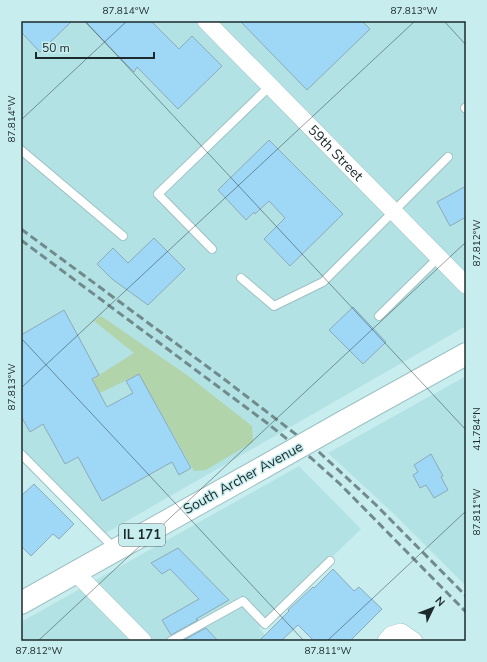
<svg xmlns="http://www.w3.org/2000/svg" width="487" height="662" viewBox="0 0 487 662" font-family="'Nunito Sans',sans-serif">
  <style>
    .built { fill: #b3e2e5 }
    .green { fill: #b2d4ab }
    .building { fill: #9ed8f6; stroke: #8daab9 }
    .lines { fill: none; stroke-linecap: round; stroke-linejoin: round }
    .lane-casing { stroke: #9dc1c3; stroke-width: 10 }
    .street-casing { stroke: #9dc1c3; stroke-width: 18 }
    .primary-casing { stroke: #9dc1c3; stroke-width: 24 }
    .lane { stroke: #fff; stroke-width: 8 }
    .street { stroke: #fff; stroke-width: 17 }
    .primary { stroke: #fff; stroke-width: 22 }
    .rail { stroke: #718b8c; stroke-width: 3; stroke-dasharray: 8 4; stroke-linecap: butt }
    .primary-bridge-casing { stroke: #9dc1c3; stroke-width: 24; stroke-linecap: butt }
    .primary-bridge { stroke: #fff; stroke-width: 22 }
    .ticks { fill: none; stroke: #1c2a2b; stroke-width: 1; stroke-opacity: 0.45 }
    .labels { text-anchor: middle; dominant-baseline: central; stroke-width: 3; stroke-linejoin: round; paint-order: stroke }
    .shield { fill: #c8edef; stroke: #506466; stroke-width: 1 }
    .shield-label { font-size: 13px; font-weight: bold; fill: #1c2a2b }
    .street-label { font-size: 14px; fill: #1c2a2b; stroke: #c8edef }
    .neatline { fill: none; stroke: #1c2a2b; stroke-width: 1.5 }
    .ticks-label { font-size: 10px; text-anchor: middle; fill: #1c2a2b }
  </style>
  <rect width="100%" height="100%" fill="#c8edef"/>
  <g class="built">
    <path d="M21 21H466V326L106 533 30 456 21 461Z"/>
    <path d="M466 376V586L394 514 328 453Z"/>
    <path d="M299 466 361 529 259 628 270 641H21V622Z"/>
  </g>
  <path class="green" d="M101 316 187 375 252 426 253 442 206 470 194 471 139 374 100 393 93 380 99 375 134 353 94 321Z"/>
  <g class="building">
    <path d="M21 21H72L40 52 21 32Z"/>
    <path d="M84 21H151L179 49 192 36 222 66 178 109 137 67 134 72Z"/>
    <path d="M240 21H362L370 29 307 90Z"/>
    <path d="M269 140 343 214 290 266 264 239 285 218 269 201 255 214 254 212 246 220 218 190Z"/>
    <path d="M466 186V217L450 226 437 202Z"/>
    <path d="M154 238 185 269 148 305 112 279 97 264 113 248 128 263Z"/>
    <path d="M353 307 386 342 363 364 329 330Z"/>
    <path d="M64 310 99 375 92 379 107 407 133 393 126 381 139 374 191 468 179 475 172 462 102 501 78 457 65 464 43 424 30 432 21 416V335Z"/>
    <path d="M431 454 443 476 441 477 448 490 434 498 426 485 420 488 413 475 418 472 414 465Z"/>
    <path d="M34 484 74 524 59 539 53 534 31 556 21 546V496Z"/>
    <path d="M178 548 229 600 196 619 198 620 171 635 162 620 199 599 170 569 162 574 151 563Z"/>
    <path d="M333 569 354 591 359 587 382 609 350 641H314L298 625 281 641H259L289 611 288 610 313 587 314 588Z"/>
    <path d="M206 628 218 641H182Z"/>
  </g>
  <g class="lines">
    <defs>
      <g id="lane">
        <path d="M466 107 465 108 466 109"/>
        <path d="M21 150 123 236"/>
        <path d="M212 249 158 194 270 86"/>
        <path d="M241 278 274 306 323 282 448 157"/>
        <path d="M379 316 439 257"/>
        <path d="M21 454 115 549"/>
        <path d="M171 641 243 601 265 624 330 561"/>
      </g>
      <g id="street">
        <path id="s1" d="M206 21 466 285"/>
        <path d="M75 572 143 641"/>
        <path d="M386 641 391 635 401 632 414 641"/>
      </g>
      <g id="primary">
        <path d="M345 421 466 354"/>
        <path d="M21 603 262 468"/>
      </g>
    </defs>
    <use href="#lane" class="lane-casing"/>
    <use href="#street" class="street-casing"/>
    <use href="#primary" class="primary-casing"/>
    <use href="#lane" class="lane"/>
    <use href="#street" class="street"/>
    <use href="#primary" class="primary"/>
    <g class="rail">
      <path d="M21 229 220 376 319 452 375 504 466 596"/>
      <path d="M21 240 267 423 311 458 340 484 466 612"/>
    </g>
    <defs>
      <path id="primary-bridge" d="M262 468 345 421"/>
    </defs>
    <use href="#primary-bridge" class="primary-bridge-casing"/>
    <use href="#primary-bridge" class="primary-bridge"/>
  </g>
  <path class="ticks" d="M85 21 466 430M444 21 466 45M21 120 127 21M21 338 304 641M21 388 415 21M38 641 466 242M327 641 466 511"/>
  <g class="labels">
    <rect class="shield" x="119" y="524" width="46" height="22" rx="3"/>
    <g class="shield-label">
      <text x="142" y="535">IL 171</text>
    </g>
    <g class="street-label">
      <text stroke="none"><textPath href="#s1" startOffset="185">59th Street</textPath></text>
      <text transform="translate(243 478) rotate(-29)">South Archer Avenue</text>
    </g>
  </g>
  <rect width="487" height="662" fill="none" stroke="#c8edef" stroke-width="44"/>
  <g transform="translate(433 608) rotate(47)" stroke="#c8edef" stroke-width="3" paint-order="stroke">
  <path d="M0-3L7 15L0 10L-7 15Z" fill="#1c2a2b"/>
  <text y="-6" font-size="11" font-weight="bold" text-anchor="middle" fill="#1c2a2b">N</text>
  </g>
  <path d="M36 52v6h118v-6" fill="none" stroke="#1c2a2b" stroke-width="2"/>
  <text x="42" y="52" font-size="12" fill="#1c2a2b" stroke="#c8edef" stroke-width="3" paint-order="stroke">50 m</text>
  <rect x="22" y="22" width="443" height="618" class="neatline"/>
  <g class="ticks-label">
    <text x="126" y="14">87.814°W</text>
    <text x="414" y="14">87.813°W</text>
    <text transform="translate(11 119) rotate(-90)" y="4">87.814°W</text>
    <text transform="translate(476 243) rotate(-90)" y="4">87.812°W</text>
    <text transform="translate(11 387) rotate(-90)" y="4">87.813°W</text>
    <text transform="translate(476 429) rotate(-90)" y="4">41.784°N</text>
    <text transform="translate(476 512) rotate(-90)" y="4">87.811°W</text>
    <text x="39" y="654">87.812°W</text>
    <text x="328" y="654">87.811°W</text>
  </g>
</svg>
